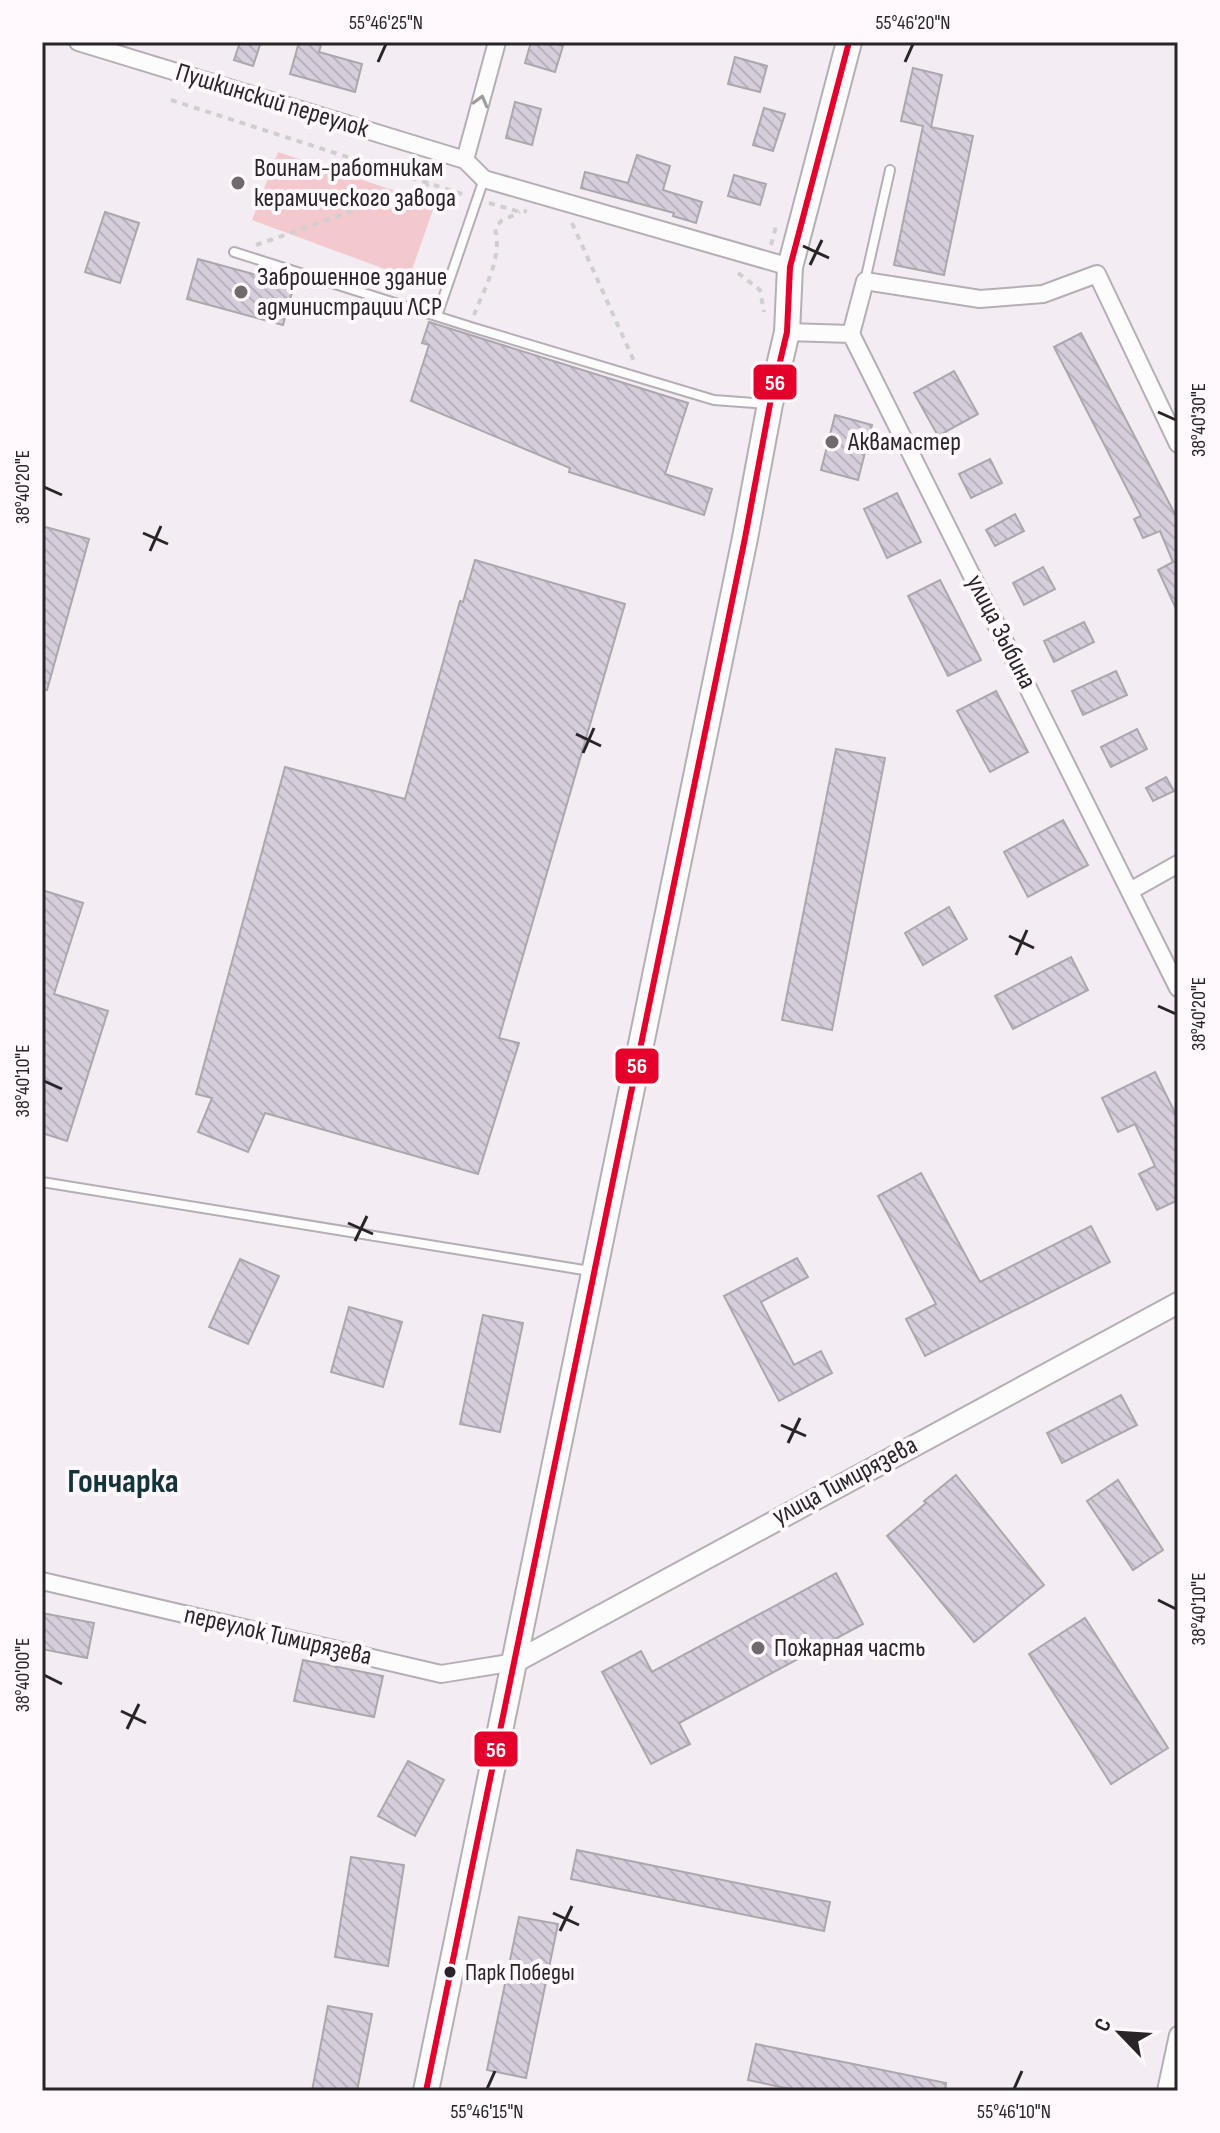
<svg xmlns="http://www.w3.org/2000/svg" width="1220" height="2133" viewBox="0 0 1220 2133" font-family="'Sofia Sans Condensed',sans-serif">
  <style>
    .green { fill: #f3c9cd }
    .building { fill: url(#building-back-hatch); stroke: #aca7ad; stroke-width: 2 }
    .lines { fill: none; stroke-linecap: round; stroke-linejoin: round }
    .service-casing { stroke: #b5aeb4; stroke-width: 12 }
    .minor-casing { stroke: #b5aeb4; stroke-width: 20 }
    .tertiary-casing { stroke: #b5aeb4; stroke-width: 24 }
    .secondary-casing { stroke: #b5aeb4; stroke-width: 28 }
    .path { stroke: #d1ced1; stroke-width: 4; stroke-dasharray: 6 6; stroke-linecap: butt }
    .service { stroke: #fdfcfd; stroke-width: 8 }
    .minor { stroke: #fdfcfd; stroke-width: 16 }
    .tertiary { stroke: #fdfcfd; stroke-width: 20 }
    .secondary { stroke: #fdfcfd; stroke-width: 24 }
    .bus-1-casing { stroke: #fff9fe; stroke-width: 12 }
    .bus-1 { stroke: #e4002b; stroke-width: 6 }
    .oneway { stroke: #9e9b9d }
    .ticks { fill: none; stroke: #292428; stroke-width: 3 }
    .poi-dot { fill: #706a6f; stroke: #fff9fe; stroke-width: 3 }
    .bus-dot { fill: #292428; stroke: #fff9fe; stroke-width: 3 }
    .labels { text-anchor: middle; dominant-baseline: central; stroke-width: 8; stroke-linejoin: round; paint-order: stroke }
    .bus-label { font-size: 24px; fill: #292428; stroke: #fff9fe; text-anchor: start }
    .street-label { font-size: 26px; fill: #292428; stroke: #fff9fe }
    .poi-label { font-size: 26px; fill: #292428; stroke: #fff9fe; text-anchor: start }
    .district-label { font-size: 34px; font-weight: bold; fill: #14343c; stroke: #fff9fe }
    .line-badge { stroke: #fff9fe; stroke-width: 3 }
    .badge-label { font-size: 22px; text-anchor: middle; font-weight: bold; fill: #fff }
    .neatline { fill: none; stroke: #292428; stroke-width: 3 }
    .ticks-label { font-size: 20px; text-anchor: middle; fill: #292428 }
  </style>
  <defs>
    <pattern id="building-back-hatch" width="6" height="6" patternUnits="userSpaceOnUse" patternTransform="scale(2)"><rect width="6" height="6" fill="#d7cedc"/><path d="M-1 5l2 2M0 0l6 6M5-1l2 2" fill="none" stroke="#b9b1bd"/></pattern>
  </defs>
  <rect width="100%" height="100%" fill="#f4ecf3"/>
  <path class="green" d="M278 152 435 204 409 278 252 220Z"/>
  <g class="building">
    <path d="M240 42H261L253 66 234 60Z"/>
    <path d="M299 42 321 45 319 52 362 64 355 92 290 74Z"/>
    <path d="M531 42H549L563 46 555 72 525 63Z"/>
    <path d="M735 57 767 66 760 92 728 84Z"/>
    <path d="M913 68 942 75 931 127 973 136 944 275 894 265 923 126 901 121Z"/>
    <path d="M515 102 541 109 532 145 506 138Z"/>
    <path d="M764 108 785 114 773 151 753 145Z"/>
    <path d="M637 155 670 166 663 190 702 202 696 223 673 216 674 213 581 188 585 172 628 183Z"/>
    <path d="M734 175 766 184 760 205 728 196Z"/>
    <path d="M105 212 139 223 120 283 85 272Z"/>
    <path d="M198 259 294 285 283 325 187 299Z"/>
    <path d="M429 322 688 403 665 474 712 489 704 515 569 472 570 468 411 401 429 345 422 343Z"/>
    <path d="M1081 333 1178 520V613L1158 570 1173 562 1160 531 1143 538 1134 519 1141 516 1054 347Z"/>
    <path d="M954 371 978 414 938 436 914 393Z"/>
    <path d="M835 415 872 425 858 480 821 470Z"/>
    <path d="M990 459 1002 483 971 498 959 474Z"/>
    <path d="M897 493 921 542 887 558 864 509Z"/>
    <path d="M1015 514 1024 531 995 546 986 530Z"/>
    <path d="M42 526 89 539 47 690 42 689Z"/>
    <path d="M475 560 625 604 499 1038 519 1043 478 1174 265 1113 248 1152 198 1132 212 1098 196 1094 285 767 405 799 460 601 463 602Z"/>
    <path d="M1043 567 1055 589 1024 605 1013 583Z"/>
    <path d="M940 580 981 660 948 676 908 596Z"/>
    <path d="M1084 622 1094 642 1054 662 1044 641Z"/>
    <path d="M1116 671 1127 695 1083 715 1072 691Z"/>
    <path d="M996 691 1028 752 990 772 957 711Z"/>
    <path d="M1137 729 1147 749 1111 767 1101 747Z"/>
    <path d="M836 749 885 758 832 1030 782 1020Z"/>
    <path d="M1166 777 1174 791 1153 801 1146 788Z"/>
    <path d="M1063 820 1088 865 1028 897 1004 852Z"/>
    <path d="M42 890 83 903 54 994 108 1011 67 1141 42 1133Z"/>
    <path d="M949 907 967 939 923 965 905 933Z"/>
    <path d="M1071 957 1088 990 1013 1029 995 996Z"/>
    <path d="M1155 1072 1178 1119V1200L1157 1210 1139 1174 1155 1166 1135 1124 1118 1132 1102 1098Z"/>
    <path d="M921 1173 980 1282 1091 1226 1110 1262 925 1356 906 1319 936 1304 878 1196Z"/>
    <path d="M797 1258 808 1277 761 1302 794 1365 821 1351 832 1373 779 1401 724 1296Z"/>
    <path d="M240 1259 279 1276 248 1344 209 1327Z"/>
    <path d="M349 1307 402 1322 383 1387 331 1372Z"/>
    <path d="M483 1315 523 1323 500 1432 460 1424Z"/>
    <path d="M1121 1395 1137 1425 1062 1463 1047 1433Z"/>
    <path d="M956 1475 1044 1585 974 1642 887 1536 926 1503 924 1501Z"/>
    <path d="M1118 1480 1163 1550 1133 1570 1087 1501Z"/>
    <path d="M836 1573 863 1624 679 1723 690 1744 651 1764 602 1672 641 1651 652 1672Z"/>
    <path d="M42 1613 94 1623 87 1658 42 1649Z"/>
    <path d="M1085 1618 1168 1748 1111 1784 1029 1654Z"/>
    <path d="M303 1660 383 1676 374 1717 294 1701Z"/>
    <path d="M408 1761 444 1780 415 1836 378 1816Z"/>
    <path d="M577 1850 830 1902 824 1931 571 1879Z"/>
    <path d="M351 1857 404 1865 388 1966 335 1957Z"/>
    <path d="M519 1917 558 1924 526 2078 487 2070Z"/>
    <path d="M328 2006 372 2014 357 2091H312Z"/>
    <path d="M756 2044 946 2083 945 2091H799L748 2080Z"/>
  </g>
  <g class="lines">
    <defs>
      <g id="service">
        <path d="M234 252 474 328 714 400 766 404"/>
        <path d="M865 281 890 170"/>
        <path d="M437 316 484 179"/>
        <path d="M42 1182 590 1271"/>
      </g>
      <g id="minor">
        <path d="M78 42 465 160 484 179 790 267"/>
        <path d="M465 160 497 42"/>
        <path d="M787 332 851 334 1178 988"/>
        <path d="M851 334 865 281 980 299 1043 294 1097 274 1178 444"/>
        <path d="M1130 891 1178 864"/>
        <path d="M42 1581 441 1674 515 1662"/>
        <path d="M1166 2091 1178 2035"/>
      </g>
      <path id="tertiary" d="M515 1662 1178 1303"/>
      <path id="secondary" d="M426 2091 745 538 770 404 787 332 790 267 849 42"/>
    </defs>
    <use href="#service" class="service-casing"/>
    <use href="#minor" class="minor-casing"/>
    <use href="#tertiary" class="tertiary-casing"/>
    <use href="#secondary" class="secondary-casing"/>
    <g class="path">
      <path d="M171 100 465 195"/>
      <path d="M489 203 520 212 527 211"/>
      <path d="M572 223 634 361"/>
      <path d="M256 245 429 184"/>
      <path d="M771 245 777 222"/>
      <path d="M738 273 760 290 764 312"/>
      <path d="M474 315C484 289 503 257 495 229L501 221 520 212"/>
    </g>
    <use href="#service" class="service"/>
    <use href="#minor" class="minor"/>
    <use href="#tertiary" class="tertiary"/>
    <use href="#secondary" class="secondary"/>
    <defs>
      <path id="bus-1" d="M426 2091 745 538 770 404 787 332 790 267 849 42"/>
    </defs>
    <use href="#bus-1" class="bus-1-casing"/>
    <use href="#bus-1" class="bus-1"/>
  </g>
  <defs><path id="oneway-chevron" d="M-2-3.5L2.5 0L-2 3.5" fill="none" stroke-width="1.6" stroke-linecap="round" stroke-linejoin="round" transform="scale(2)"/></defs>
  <use class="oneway" href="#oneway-chevron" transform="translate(481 101) rotate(-75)"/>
  <path class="ticks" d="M378 62 386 44M905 62 913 44M803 246 829 258M810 265 822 240M1158 412 1176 420M44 487 62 495M143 533 168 544M150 551 161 526M576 734 601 746M583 753 594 728M1009 936 1034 948M1016 955 1027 930M1158 1006 1176 1014M44 1081 62 1089M348 1223 373 1234M355 1241 367 1216M781 1425 806 1436M788 1443 800 1418M1158 1600 1176 1609M44 1675 62 1684M121 1711 146 1723M127 1729 139 1704M553 1913 579 1925M560 1931 572 1906M487 2089 495 2071M1014 2089 1022 2071"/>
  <g class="poi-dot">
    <circle cx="238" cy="183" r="8"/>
    <circle cx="241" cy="292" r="8"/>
    <circle cx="832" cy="442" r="8"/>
    <circle cx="758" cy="1648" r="8"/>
  </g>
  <circle class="bus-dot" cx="450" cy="1972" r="7"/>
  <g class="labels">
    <g class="bus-label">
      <text x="465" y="1972">Парк Победы</text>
    </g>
    <g class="street-label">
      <text transform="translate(272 101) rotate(17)">Пушкинский переулок</text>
      <text transform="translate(1001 632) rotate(63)">улица Зыбина</text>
      <text transform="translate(845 1481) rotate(-28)">улица Тимирязева</text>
      <text transform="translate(278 1636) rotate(13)">переулок Тимирязева</text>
    </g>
    <g class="poi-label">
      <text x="254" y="168">Воинам-работникам<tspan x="254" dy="30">керамического завода</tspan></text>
      <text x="257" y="277">Заброшенное здание<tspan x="257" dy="30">администрации ЛСР</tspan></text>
      <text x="848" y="442">Аквамастер</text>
      <text x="774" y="1648">Пожарная часть</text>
    </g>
    <g class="district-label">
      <text x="123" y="1481">Гончарка</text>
    </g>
  </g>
  <g class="line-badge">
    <rect x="752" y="363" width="46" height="38" rx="8" fill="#e4002b"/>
    <rect x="614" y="1047" width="46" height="38" rx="8" fill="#e4002b"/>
    <rect x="473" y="1730" width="46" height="38" rx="8" fill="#e4002b"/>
  </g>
  <g class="badge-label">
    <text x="775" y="390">56</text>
    <text x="637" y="1073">56</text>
    <text x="496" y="1757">56</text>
  </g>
  <rect width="1220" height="2133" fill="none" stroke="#fff9fe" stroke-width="88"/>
  <g transform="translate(1120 2033) rotate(295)" stroke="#fff9fe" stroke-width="6" paint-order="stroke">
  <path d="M0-6L14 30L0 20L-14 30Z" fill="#292428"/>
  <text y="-12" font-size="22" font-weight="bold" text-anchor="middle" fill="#292428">С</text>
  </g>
  <rect x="44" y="44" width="1132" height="2045" class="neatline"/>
  <g class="ticks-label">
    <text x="386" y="29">55°46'25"N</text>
    <text x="913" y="29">55°46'20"N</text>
    <text transform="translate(1198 420) rotate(-90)" y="7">38°40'30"E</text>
    <text transform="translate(22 487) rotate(-90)" y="7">38°40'20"E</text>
    <text transform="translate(1198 1014) rotate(-90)" y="7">38°40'20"E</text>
    <text transform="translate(22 1081) rotate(-90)" y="7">38°40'10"E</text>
    <text transform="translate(1198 1609) rotate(-90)" y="7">38°40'10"E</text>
    <text transform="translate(22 1675) rotate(-90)" y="7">38°40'00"E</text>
    <text x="487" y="2118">55°46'15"N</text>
    <text x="1014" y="2118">55°46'10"N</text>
  </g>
</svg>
